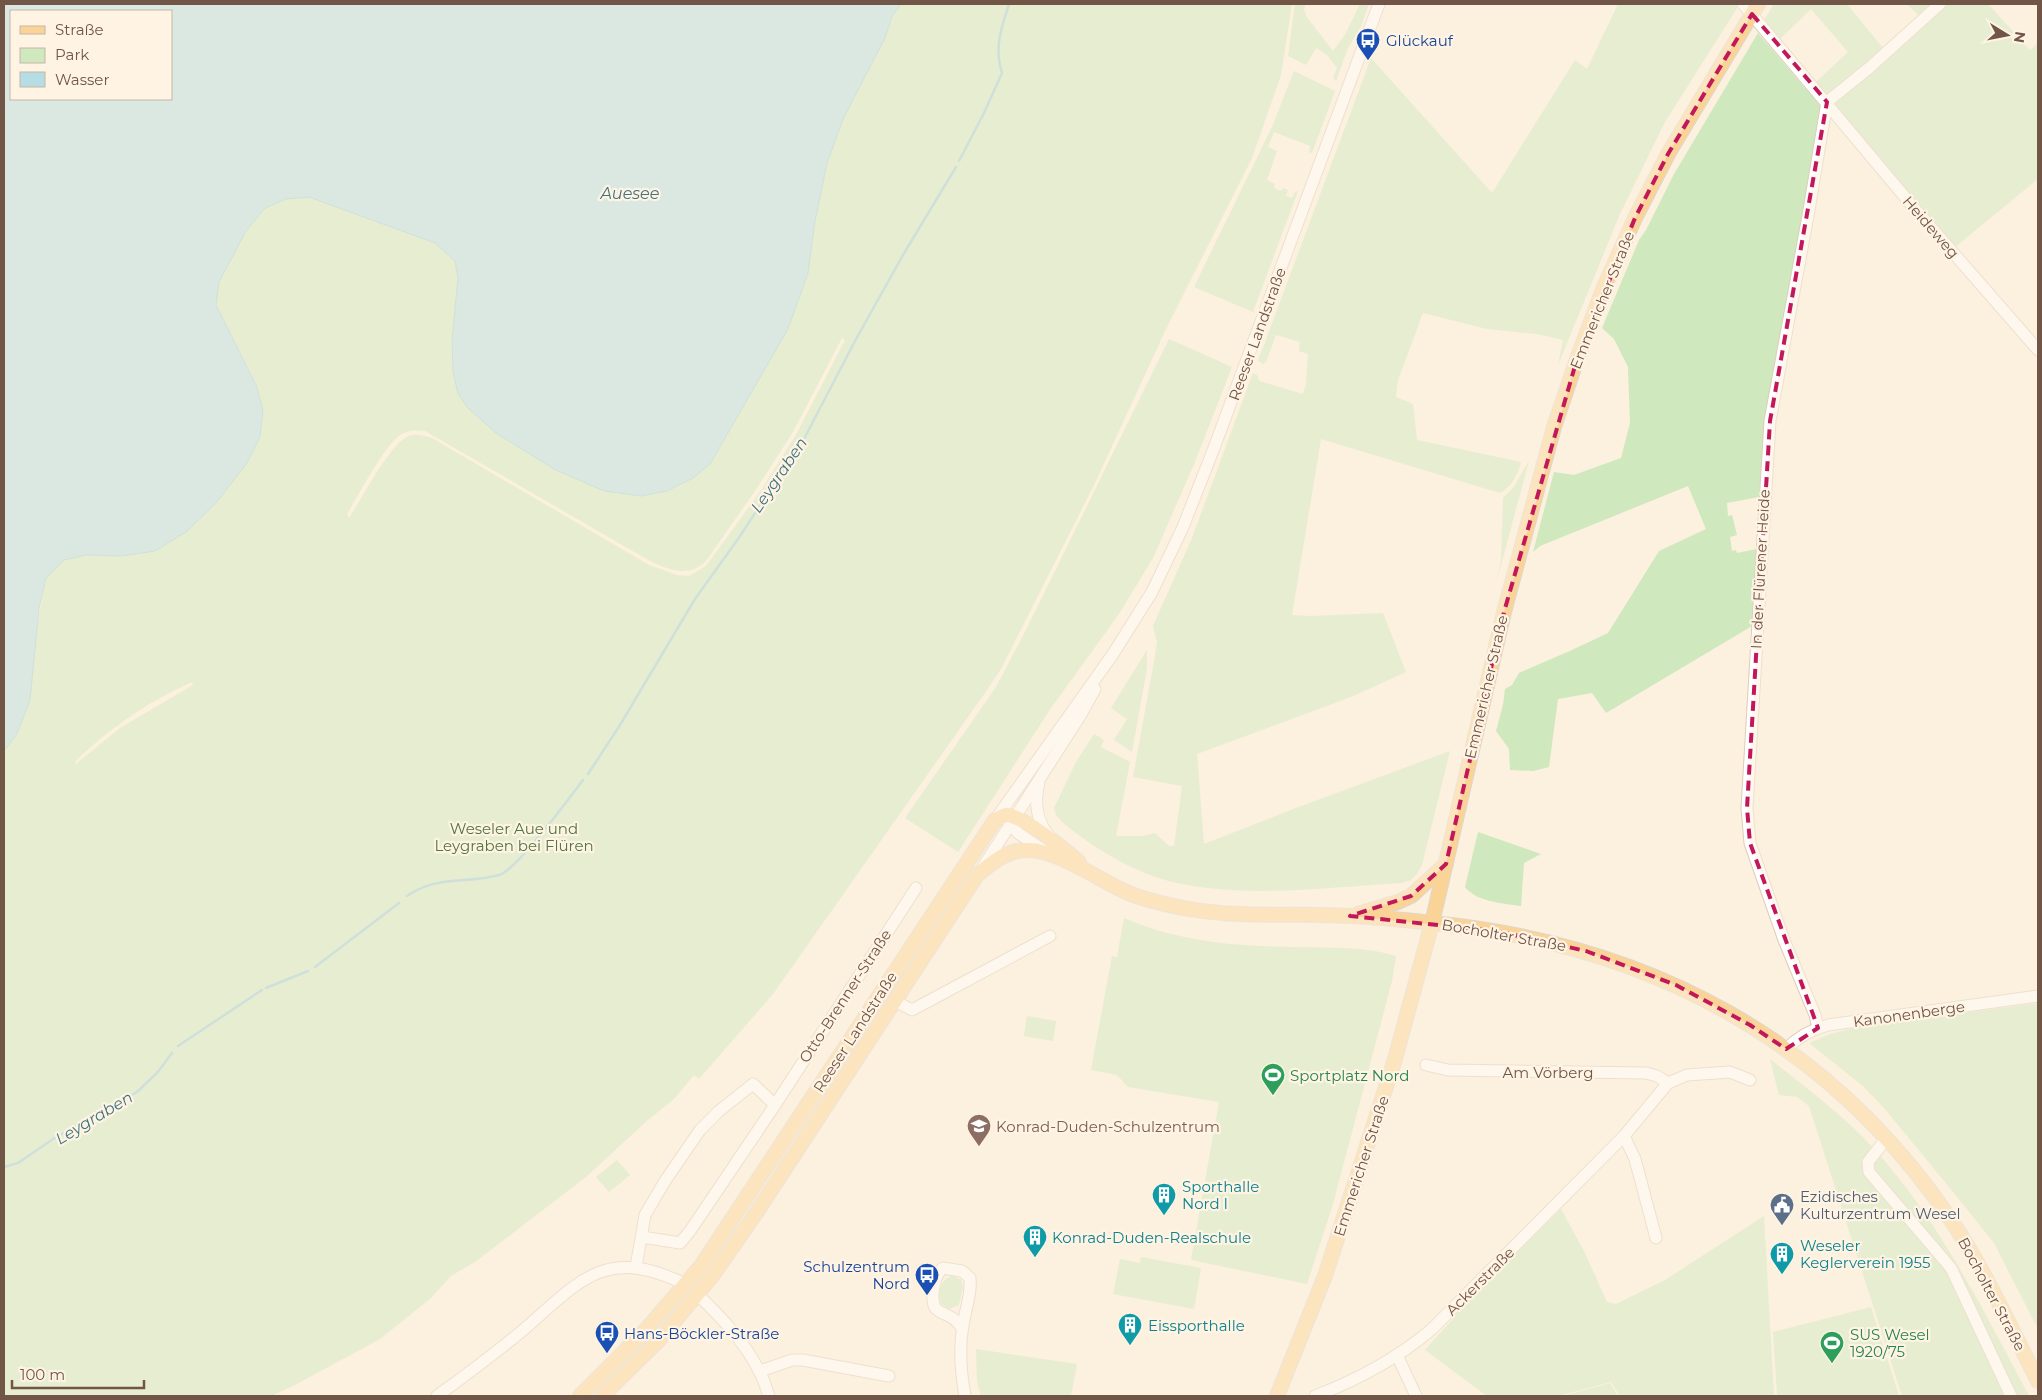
<svg xmlns="http://www.w3.org/2000/svg" width="2042" height="1400" viewBox="0 0 2042 1400" font-family="Montserrat,sans-serif">
  <style>
    .green { fill: #cfe8be; fill-rule: evenodd }
    .water { fill: #b4dde4; stroke: #9acdd6; fill-rule: evenodd }
    .lines { fill: none; stroke-linecap: round; stroke-linejoin: round }
    .stream { stroke: #9acdd6; stroke-width: 2.5 }
    .minor-casing { stroke: #dfccbb; stroke-width: 13 }
    .major-casing { stroke: #ddd6d3; stroke-width: 16 }
    .minor { stroke: #fff; stroke-width: 11 }
    .major { stroke: #fad497; stroke-width: 14 }
    .marked { fill: none; stroke: #c2185b; stroke-width: 4; stroke-dasharray: 10 6; stroke-linejoin: round }
    .labels { text-anchor: middle; dominant-baseline: central; stroke-width: 4.5; stroke-linejoin: round; paint-order: stroke }
    .transit-label { font-size: 15px; fill: #164399; stroke: #fff4e4; text-anchor: start }
    .street-label { font-size: 15px; fill: #715647; stroke: #fff4e4 }
    .park-label { font-size: 15px; fill: #507740; stroke: #fff4e4 }
    .leisure-label { font-size: 15px; fill: #27864d; stroke: #fff4e4; text-anchor: start }
    .education-label { font-size: 15px; fill: #785e54; stroke: #fff4e4; text-anchor: start }
    .culture-label { font-size: 15px; fill: #0d838f; stroke: #fff4e4; text-anchor: start }
    .service-label { font-size: 15px; fill: #4e5e75; stroke: #fff4e4; text-anchor: start }
    .water-label { font-size: 16px; font-style: italic; fill: #3f737e; stroke: #fff4e4 }
  </style>
  <rect width="100%" height="100%" fill="#fcf0de"/>
  <g class="green">
    <path d="M901 4H1292L1281 75 1252 158 1166 329 1095 483 1001 669 987 690 773 994 699 1079 694 1075 674 1099 649 1119 586 1177 475 1262 451 1276 431 1298 380 1339 295 1385 271 1396H4V751L17 734 46 578 63 560 87 555 122 556 155 551 186 532 216 503 247 463 260 437 263 410 256 385 216 306 219 282 232 255 246 231 265 208 286 199 309 197 435 243 446 251 455 261 458 278 452 340 454 372 604 491 641 496 667 491 693 478 710 464 787 329 808 273 815 221 827 163 844 117 885 38 892 16ZM842 338 845 340 797 433 762 489 706 566 689 576 677 575 649 565 432 438C425 436 416 433 409 436 391 442 361 500 349 518L347 514C359 495 382 449 399 436 408 430 415 430 425 431L650 561C670 570 688 578 706 561L757 488 793 432ZM192 682 193 685 120 728 76 764 75 762C108 729 149 701 192 682Z"/>
    <path d="M1295 4H1306L1303 11H1305L1306 16 1333 51 1345 35 1360 4H1369L1361 26 1348 48 1336 81 1333 78 1337 68 1327 55 1316 48 1306 65 1288 56Z"/>
    <path d="M1618 4 1739 5 1665 122 1620 214 1558 365 1563 340 1537 334 1487 329 1423 313 1398 380 1396 397 1413 404 1417 440 1521 462C1518 474 1512 487 1500 493L1321 439 1292 615 1311 616 1383 613 1406 672 1351 697 1197 754 1204 844 1296 808 1450 751 1422 865 1417 874 1411 880 1402 883C1330 887 1254 898 1182 884 1139 876 1096 850 1062 822L1056 815 1054 808 1076 762 1094 734 1104 740 1101 747 1130 762 1116 836H1143L1155 833 1169 846H1174L1182 786 1133 777 1155 656 1157 642 1153 626 1192 538 1253 373 1257 375 1259 381 1303 394 1306 384 1308 354 1299 351 1300 342 1276 335 1266 362 1263 364 1258 361 1371 58 1492 193 1575 60 1587 69Z"/>
    <path d="M1774 4H1847L1883 48 1830 94H1826L1816 82 1848 52 1811 9 1779 40 1764 20Z"/>
    <path d="M1907 4H1933L1919 16Z"/>
    <path d="M1944 4H1988L2030 50 2038 43V179L1954 248 1833 106V101Z"/>
    <path d="M1758 33 1823 109 1765 417 1759 497 1727 503 1728 516 1732 515 1737 535 1730 537 1732 551 1736 550 1737 553 1757 549 1752 626 1606 713 1592 693 1558 699 1549 767 1533 771 1510 770 1509 749 1496 731 1503 705 1505 689 1512 685 1519 673 1572 650 1608 633 1659 551 1706 529 1688 486 1540 546 1533 552 1554 472 1574 475 1621 458 1630 423 1628 367 1614 339 1602 328 1639 240 1646 230 1674 174Z"/>
    <path d="M1294 71 1335 91 1312 153 1309 152 1310 146 1274 132 1268 147 1277 151 1267 180 1275 184 1274 188 1281 191 1283 188 1288 190 1286 196 1292 198 1295 192 1298 191 1253 312 1194 287 1272 127Z"/>
    <path d="M1169 339 1232 367 1195 462 1153 558 1119 614 1051 708 958 852 905 818 996 687 1028 626Z"/>
    <path d="M1529 461 1497 580 1501 560 1503 498 1513 488Z"/>
    <path d="M1147 650V668L1132 752 1114 740 1127 719 1111 708Z"/>
    <path d="M1478 832 1541 854 1524 863 1521 906C1502 903 1477 902 1465 887Z"/>
    <path d="M1124 918C1180 942 1233 946 1293 947 1327 948 1364 946 1396 956L1392 981 1333 1204 1307 1284 1191 1260 1219 1102 1128 1087 1117 1075 1091 1070 1112 956 1117 957Z"/>
    <path d="M2038 1003V1329L1994 1243 1954 1193 1884 1108 1863 1086 1809 1043 1830 1034 1859 1027Z"/>
    <path d="M1027 1016 1056 1021 1053 1041 1024 1036Z"/>
    <path d="M1770 1059C1806 1088 1845 1116 1876 1151 1941 1224 1984 1311 2029 1396H1902L1809 1106 1797 1097 1779 1095Z"/>
    <path d="M617 1160 630 1175 609 1192 596 1177Z"/>
    <path d="M1561 1209 1585 1253 1607 1302 1616 1304 1665 1280 1764 1216 1774 1396H1620L1611 1382 1558 1396H1487L1425 1350 1451 1321 1456 1313Z"/>
    <path d="M1141 1257 1201 1268 1194 1309 1113 1294 1120 1259 1140 1263Z"/>
    <path d="M954 1276 961 1280 963 1286 959 1305 949 1309 941 1304C937 1293 941 1277 954 1276Z"/>
    <path d="M1871 1307 1899 1396H1777L1773 1332Z"/>
    <path d="M976 1349 1077 1364 1071 1396H981L977 1381Z"/>
    <path d="M1610 1383 1618 1396H1563Z"/>
  </g>
  <path class="water" d="M4 4H901L892 16 885 38 844 117 827 163 815 221 808 273 788 329 710 464 693 478 667 491 641 496 604 491 554 469 496 433 468 408 458 394 453 372 452 340 458 278 455 261 435 243 309 197 286 199 265 208 246 231 219 282 216 305 256 385 263 410 260 437 247 463 216 503 186 532 155 551 122 556 87 555 64 560 46 578 39 609 30 700 17 734 4 751ZM11 11H171V99H11Z"/>
  <g class="lines">
    <g class="stream">
      <path d="M959 161 984 113 1002 73C994 47 1001 29 1009 4"/>
      <path d="M588 774 620 725 695 599 738 539 804 439 855 341 903 255 956 167"/>
      <path d="M407 896C437 875 466 884 499 875 517 870 570 797 583 780"/>
      <path d="M315 967 399 903"/>
      <path d="M266 988 308 971"/>
      <path d="M178 1046 262 990"/>
      <path d="M4 1167 18 1163 53 1139 137 1092 157 1073 172 1053"/>
    </g>
    <defs>
      <g id="minor">
        <path d="M1743 4 1915 209 2038 350"/>
        <path d="M1039 783C1034 803 1036 820 1049 836"/>
        <path d="M1006 818 1018 833 1046 852"/>
        <path d="M995 820 1113 654 1152 592 1183 527 1214 448 1379 4"/>
        <path d="M981 870 1080 716 1095 689"/>
        <path d="M895 1001 912 1010 1050 936"/>
        <path d="M1818 1028 1815 1015 1784 940 1750 843 1747 808 1770 421 1808 216 1827 102 1869 68 1940 4"/>
        <path d="M1786 1049C1797 1038 1813 1029 1828 1025L2038 996"/>
        <path d="M1426 1065 1448 1070 1646 1073 1657 1076 1668 1083"/>
        <path d="M1624 1136 1635 1159 1656 1238"/>
        <path d="M1886 1139 1868 1162 1869 1172 1951 1268 2011 1396"/>
        <path d="M642 1237 680 1243 690 1231 775 1105 916 888"/>
        <path d="M636 1267 645 1215 665 1181 700 1130 719 1111 753 1084 775 1105"/>
        <path d="M698 1295C721 1317 745 1342 759 1371 764 1379 766 1388 769 1396"/>
        <path d="M962 1328C947 1305 928 1322 934 1286 936 1278 937 1273 943 1268L962 1271 970 1278C972 1294 965 1310 963 1325 959 1348 961 1374 965 1396"/>
        <path d="M1397 1355 1416 1396"/>
        <path d="M760 1371 792 1360H803L889 1376"/>
        <path d="M437 1396C466 1375 494 1354 522 1331 580 1281 604 1245 685 1284"/>
        <path d="M1315 1396C1357 1380 1398 1358 1432 1329L1624 1136 1668 1083 1687 1075 1730 1072 1750 1080"/>
      </g>
      <g id="major">
        <path d="M1358 914 1398 902 1411 896 1446 864"/>
        <path d="M580 1396 644 1332 701 1266 995 820C998 819 1002 816 1006 815 1022 815 1066 851 1079 862"/>
        <path d="M602 1396 659 1340 713 1275 754 1216 977 875C992 863 1008 849 1028 850 1056 850 1095 877 1122 890 1142 900 1167 905 1189 909 1242 918 1296 913 1349 916 1377 917 1405 920 1432 923 1649 944 1830 1040 1953 1223 1986 1273 2011 1328 2038 1381"/>
        <path d="M1277 1396 1325 1276 1395 1059 1432 923 1504 612 1554 427 1577 359 1604 287 1635 218 1668 154 1758 4"/>
      </g>
    </defs>
    <use href="#minor" class="minor-casing"/>
    <use href="#major" class="major-casing"/>
    <use href="#minor" class="minor"/>
    <use href="#major" class="major"/>
  </g>
  <path d="M0 0H2042V1400H0ZM1752 14 1827 102 1770 421 1747 808 1750 843 1818 1028 1786 1049 1750 1025 1676 985 1586 951 1496 931 1350 916 1411 896 1446 864 1504 612 1577 359 1635 218 1668 154Z" fill="#fcf0de" fill-opacity=".55" fill-rule="evenodd"/>
  <path class="marked" d="M1752 14 1827 102 1770 421 1747 808 1750 843 1818 1028 1786 1049 1750 1025 1676 985 1586 951 1496 931 1350 916 1411 896 1446 864 1504 612 1577 359 1635 218 1668 154Z"/>
  <defs>
    <symbol id="bus-pin" viewBox="-11 -11 22 30"><path d="M0 17L-7.5 6A9.5 9.5 0 1 1 7.5 6Z" fill="#1a4fb4" stroke="#fff4e4"/><path d="M-5-6H5V4H4V6H2V4H-2V6H-4V4H-5ZM-3.5-4V0h7V-4ZM-3.5 1.2v1.5H-2V1.2ZM2 1.2v1.5H3.5V1.2Z" fill="#fff"/></symbol>
    <symbol id="stadium-pin" viewBox="-11 -11 22 30"><path d="M0 17L-7.5 6A9.5 9.5 0 1 1 7.5 6Z" fill="#2e9e5b" stroke="#fff4e4"/><path d="M0-5a6.5 5 0 1 0 0 10a6.5 5 0 1 0 0-10ZM-3.5-1.8h7v3.6h-7Z" fill="#fff"/></symbol>
    <symbol id="school-pin" viewBox="-11 -11 22 30"><path d="M0 17L-7.5 6A9.5 9.5 0 1 1 7.5 6Z" fill="#8d6e63" stroke="#fff4e4"/><path d="M0-5L7-2L0 1L-7-2ZM-4 1L0 2.5L4 1V4Q0 6-4 4Z" fill="#fff"/></symbol>
    <symbol id="building-pin" viewBox="-11 -11 22 30"><path d="M0 17L-7.5 6A9.5 9.5 0 1 1 7.5 6Z" fill="#0f9aa8" stroke="#fff4e4"/><path d="M-4-6H4V6H1V3H-1V6H-4ZM-2.5-4.3h1.7v1.8h-1.7ZM.8-4.3h1.7v1.8H.8ZM-2.5-1h1.7V.8h-1.7ZM.8-1h1.7V.8H.8Z" fill="#fff"/></symbol>
    <symbol id="civic-pin" viewBox="-11 -11 22 30"><path d="M0 17L-7.5 6A9.5 9.5 0 1 1 7.5 6Z" fill="#5c6f8a" stroke="#fff4e4"/><path d="M-.6-6.5H3V-4.5H.6V-3L4-1V1h2V6H-6V1h2V-1L-.6-3ZM-1.2 2.5V6h2.4V2.5Z" fill="#fff"/></symbol>
  </defs>
  <g fill-rule="evenodd">
    <use href="#bus-pin" x="1354" y="26" width="28" height="38"/>
    <use href="#stadium-pin" x="1259" y="1061" width="28" height="38"/>
    <use href="#school-pin" x="965" y="1112" width="28" height="38"/>
    <use href="#building-pin" x="1150" y="1181" width="28" height="38"/>
    <use href="#civic-pin" x="1768" y="1191" width="28" height="38"/>
    <use href="#building-pin" x="1021" y="1223" width="28" height="38"/>
    <use href="#building-pin" x="1768" y="1240" width="28" height="38"/>
    <use href="#bus-pin" x="913" y="1261" width="28" height="38"/>
    <use href="#building-pin" x="1116" y="1311" width="28" height="38"/>
    <use href="#bus-pin" x="593" y="1319" width="28" height="38"/>
    <use href="#stadium-pin" x="1818" y="1329" width="28" height="38"/>
  </g>
  <g class="labels">
    <g class="transit-label">
      <text x="1386" y="40">Glückauf</text>
      <text x="910" y="1266" text-anchor="end">Schulzentrum<tspan x="910" dy="17">Nord</tspan></text>
      <text x="624" y="1333">Hans-Böckler-Straße</text>
    </g>
    <g class="street-label">
      <text transform="translate(1931 227) rotate(49)">Heideweg</text>
      <text transform="translate(1602 300) rotate(-68)">Emmericher Straße</text>
      <text transform="translate(1257 334) rotate(-70)">Reeser Landstraße</text>
      <text transform="translate(1760 569) rotate(-87)">In der Flürener Heide</text>
      <text transform="translate(1486 687) rotate(-77)">Emmericher Straße</text>
      <text transform="translate(1504 935) rotate(10)">Bocholter Straße</text>
      <text transform="translate(845 996) rotate(-57)">Otto-Brenner-Straße</text>
      <text transform="translate(1909 1014) rotate(-8)">Kanonenberge</text>
      <text transform="translate(855 1032) rotate(-57)">Reeser Landstraße</text>
      <text x="1548" y="1072">Am Vörberg</text>
      <text transform="translate(1361 1166) rotate(-72)">Emmericher Straße</text>
      <text transform="translate(1480 1281) rotate(-45)">Ackerstraße</text>
      <text transform="translate(1992 1294) rotate(62)">Bocholter Straße</text>
    </g>
    <g class="park-label">
      <text x="514" y="828">Weseler Aue und<tspan x="514" dy="17">Leygraben bei Flüren</tspan></text>
    </g>
    <g class="leisure-label">
      <text x="1290" y="1075">Sportplatz Nord</text>
      <text x="1850" y="1334">SUS Wesel<tspan x="1850" dy="17">1920/75</tspan></text>
    </g>
    <g class="education-label">
      <text x="996" y="1126">Konrad-Duden-Schulzentrum</text>
    </g>
    <g class="culture-label">
      <text x="1182" y="1186">Sporthalle<tspan x="1182" dy="17">Nord I</tspan></text>
      <text x="1052" y="1237">Konrad-Duden-Realschule</text>
      <text x="1800" y="1245">Weseler<tspan x="1800" dy="17">Keglerverein 1955</tspan></text>
      <text x="1148" y="1325">Eissporthalle</text>
    </g>
    <g class="service-label">
      <text x="1800" y="1196">Ezidisches<tspan x="1800" dy="17">Kulturzentrum Wesel</tspan></text>
    </g>
    <g class="water-label">
      <text x="630" y="193">Auesee</text>
      <text transform="translate(779 475) rotate(-56)">Leygraben</text>
      <text transform="translate(94 1118) rotate(-31)">Leygraben</text>
    </g>
  </g>
  <rect width="2042" height="1400" fill="none" stroke="#715647" stroke-width="10"/>
  <rect x="10" y="10" width="162" height="90" fill="#fff4e4" stroke="#c6b5a5"/>
  <rect x="20" y="26" width="25" height="8" fill="#fad497" stroke="#c6b5a5"/>
  <text x="55" y="35" font-size="15" fill="#715647">Straße</text>
  <rect x="20" y="48" width="25" height="15" fill="#cfe8be" stroke="#c6b5a5"/>
  <text x="55" y="60" font-size="15" fill="#715647">Park</text>
  <rect x="20" y="72" width="25" height="15" fill="#b4dde4" stroke="#c6b5a5"/>
  <text x="55" y="85" font-size="15" fill="#715647">Wasser</text>
  <g transform="translate(2007 35) rotate(100)" stroke="#fff4e4" stroke-width="4" paint-order="stroke">
  <path d="M0-4L9 19L0 12L-9 19Z" fill="#715647"/>
  <text y="-8" font-size="14" font-weight="bold" text-anchor="middle" fill="#715647">N</text>
  </g>
  <path d="M12 1380v8h132v-8" fill="none" stroke="#715647" stroke-width="2.5"/>
  <text x="20" y="1380" font-size="15" fill="#715647" stroke="#fff4e4" stroke-width="4" paint-order="stroke">100 m</text>
</svg>
